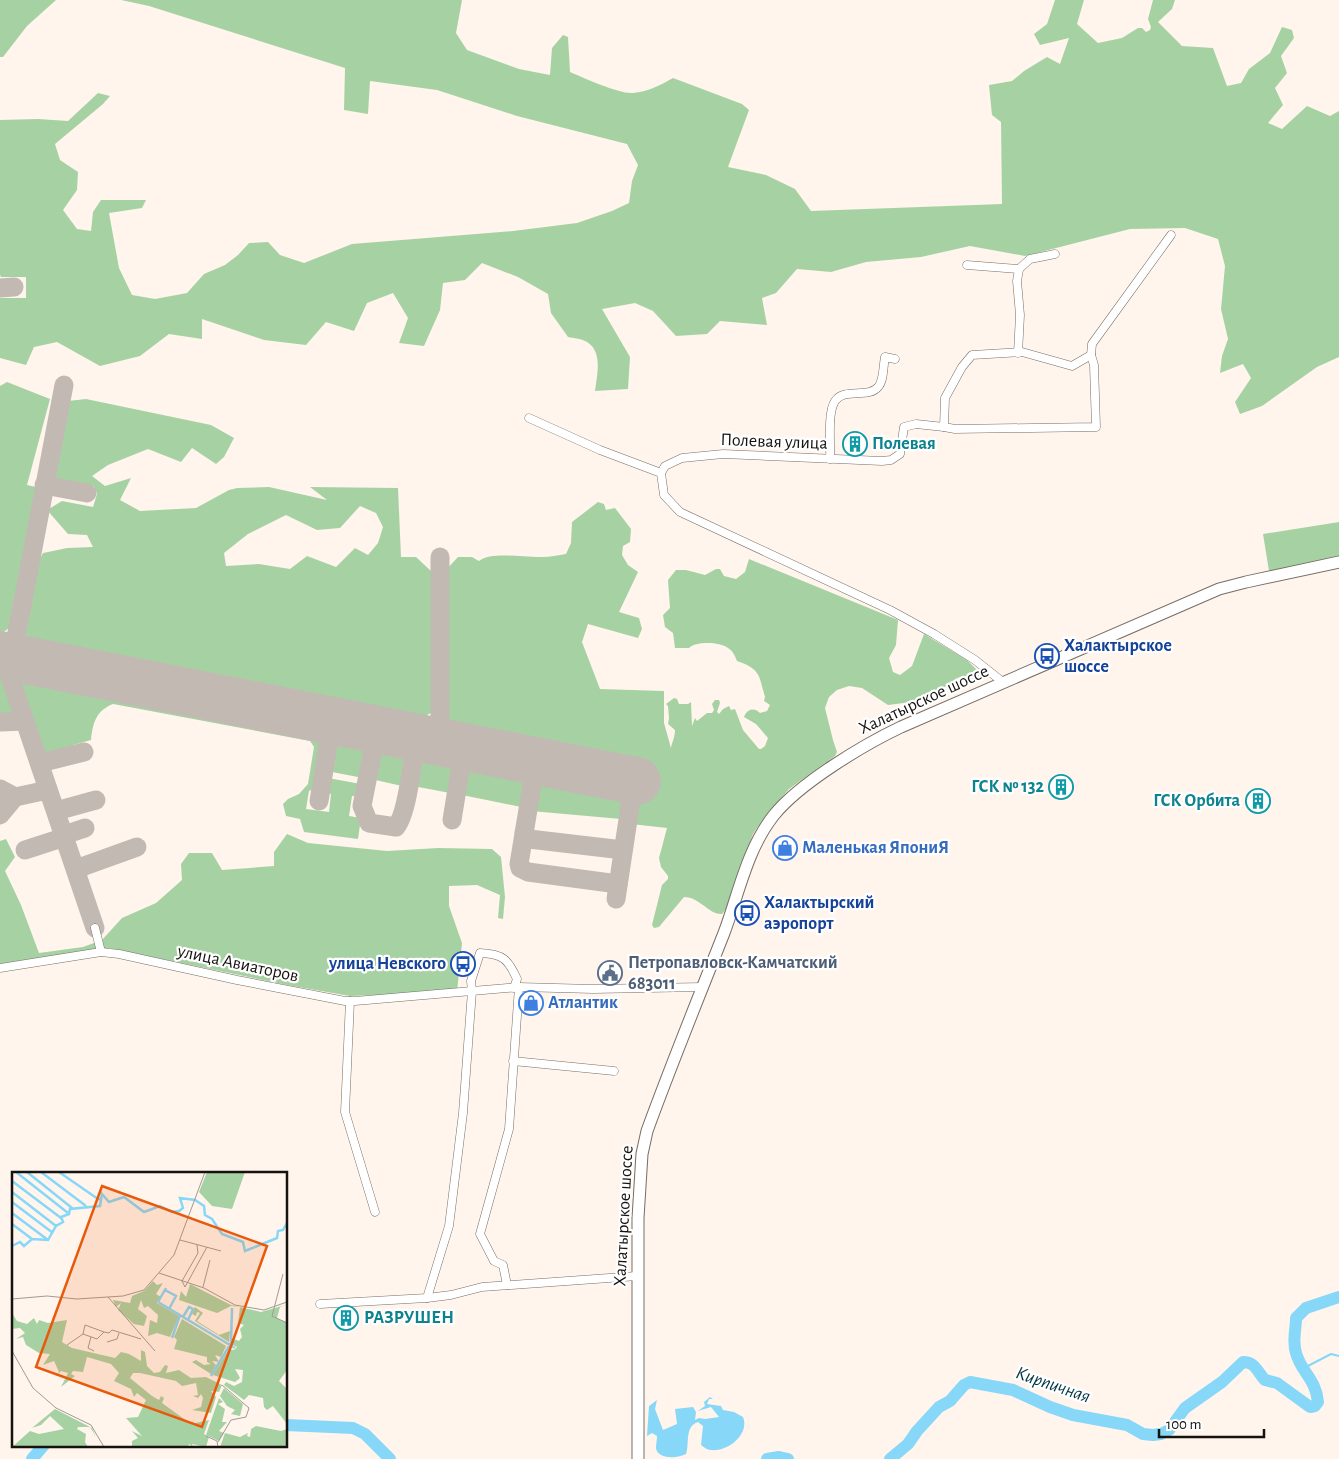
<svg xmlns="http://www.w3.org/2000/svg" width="1339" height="1459" viewBox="0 0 1339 1459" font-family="'Alegreya Sans',sans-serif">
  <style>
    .green { fill: #a6d2a3; fill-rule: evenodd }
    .water { fill: #87d7f8 }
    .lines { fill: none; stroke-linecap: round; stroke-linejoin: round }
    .stream { stroke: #87d7f8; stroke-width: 2 }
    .river { stroke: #87d7f8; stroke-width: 12 }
    .taxiway { stroke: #c2bab2; stroke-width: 19 }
    .runway { stroke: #c2bab2; stroke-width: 48 }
    .street-casing { stroke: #766e66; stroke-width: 9 }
    .secondary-casing { stroke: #766e66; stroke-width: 13 }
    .street { stroke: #fff; stroke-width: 8 }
    .secondary { stroke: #fff; stroke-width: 11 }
    .labels { text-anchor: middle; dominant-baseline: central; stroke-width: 4.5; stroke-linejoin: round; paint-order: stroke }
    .street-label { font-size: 18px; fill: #15120f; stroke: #fff }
    .culture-label { font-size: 18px; font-weight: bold; fill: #0d838f; stroke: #fff; text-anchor: start }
    .transit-label { font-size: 18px; font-weight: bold; fill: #164399; stroke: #fff; text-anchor: start }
    .shop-label { font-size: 18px; font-weight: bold; fill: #366cbe; stroke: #fff; text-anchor: start }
    .service-label { font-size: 18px; font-weight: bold; fill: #4e5e75; stroke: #fff; text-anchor: start }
    .water-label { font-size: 19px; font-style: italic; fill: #003444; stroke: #fff }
    .inset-river { fill: none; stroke: #87d7f8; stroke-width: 2.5 }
    .inset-road { fill: none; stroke: #a19a94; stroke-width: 1 }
    .view { fill: #e8590c; fill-opacity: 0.15; stroke: #e8590c; stroke-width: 2.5 }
    .inset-edge { fill: none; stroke: #15120f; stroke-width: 2.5 }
  </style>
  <rect width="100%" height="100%" fill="#fff5ec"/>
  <g class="green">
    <path d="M0 0H56L27 26 3 57H0Z"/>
    <path d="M121 0H462L456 33 467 50 519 69 550 75 552 48 563 35 568 37 570 72C584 78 619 94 633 93 647 92 661 85 673 78L742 104 749 110 728 167 766 175 795 189 811 211 1002 204 1001 122 992 115 989 85 1012 81 1024 71 1047 57 1060 64 1069 38 1040 45 1034 34 1047 24 1055 0H1084L1077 24 1098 43 1122 38 1138 28H1142L1146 32 1150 30 1151 27 1148 19 1153 0H1175L1172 9 1158 22 1182 46 1213 48 1227 86 1241 83 1249 69 1270 53 1282 27 1292 30 1294 38 1281 56 1287 73 1275 88 1283 105 1268 123 1282 129 1307 106 1330 116 1339 111V357L1317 367 1262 406 1240 414 1235 402 1251 378 1243 364 1220 373 1222 356 1228 339 1221 309 1225 266 1218 239 1185 228 1130 229 1025 256 970 246 921 257 866 262 831 272 797 269 776 293 762 298 767 325 720 321 707 334 676 336 653 311 635 303 602 309 630 357 628 389 595 391C597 375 603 352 587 342 582 339 574 338 568 337L551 313 548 294 518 277 482 263 465 280 443 283 440 310 424 346 399 343 408 318 393 293 367 303 354 331 326 322 306 345 264 340 202 319V339L169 334 140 356 100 366 57 342 34 347 26 365 0 358V298H26V277H1L0 275V120L38 119 68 121 98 93 110 96 103 104 55 144 60 160 78 172 77 190 63 210 77 229 91 231 93 212 101 200H146L142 208 109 213 119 268 132 295 155 299 187 293 204 274 225 265 238 255 249 243 268 242 280 255 304 263 352 244 513 231 577 223 612 211 629 203 632 181 638 165 627 144 517 116 437 90 370 81 368 114 344 110 345 68 149 6Z"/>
    <path d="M7 382 50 399 27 485 36 487 10 627 0 635V386Z"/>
    <path d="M86 399 211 425 234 438 224 457 216 464 192 448 181 462 148 449 108 465 92 476 105 486 131 478 120 500 140 511 196 508 229 490 237 488 269 487 327 500 310 487 398 488 401 557H416L432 572 435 706 431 713 417 720 34 645 24 633 34 588 30 577 43 553 67 548 93 547 87 535 68 534 47 510 62 501 93 507 97 494 94 486 82 484 67 486 55 481 57 470 53 465 59 418 68 401ZM360 506 376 513 383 527 378 543 368 555 355 548 336 567 307 556 290 569 259 564 226 566 224 553 248 534 286 515 317 530 340 528Z"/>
    <path d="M598 502 604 504 606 510 615 508 631 529 630 542 623 546 622 555 628 565 638 572 619 612 639 618 642 629 638 638 588 624 582 642 600 689 664 691V723L671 748C672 742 675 737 675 730L668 724 669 718 668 706 666 704 674 698 677 699 679 704H688L691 702 692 726 695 718 697 721 707 713H712L714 710 712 704 715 700H719L720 703 717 712 719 714 723 709 729 706 731 710 735 709 743 730 759 749H761L765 746 768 738 756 724 744 717C747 709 754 707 760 713L767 711 770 705 764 701 765 697C759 676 761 669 737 661 735 656 733 651 728 648 720 642 696 641 689 648H675L673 633 665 627 663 615 670 608 668 580 676 570H686L705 575 716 569H720L724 576 736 579 745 572 749 559 898 620 896 645 889 658 893 672 900 675 912 666 924 634 967 660 981 674 975 679 964 676 957 678 931 697 920 701 888 705 862 688 849 686 837 690 829 697 825 708 833 740 837 752 835 756 789 789 761 822 753 834 726 909 722 914C709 915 700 897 684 897L659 927 654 928 652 925 662 885 668 879V876L661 867 659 858 667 828 631 824 640 766 451 728 444 715 445 571 458 557H472L479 561C492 551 525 558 542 557 550 557 558 555 566 554L571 543 572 522Z"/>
    <path d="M1339 522V558L1269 571 1263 534Z"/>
    <path d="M0 672H4L18 711 14 718H0Z"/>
    <path d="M22 676 324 735 318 785 316 788 309 791 306 809 329 812 331 794 325 793 328 778 361 784 359 797 352 796 349 816 361 818 358 839 304 832 300 819 286 816 283 804 288 799 299 794 308 784 314 747 310 741 113 704C96 711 93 722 91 740L73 745 66 751 46 756 39 751 32 728 35 723 33 716 27 710 19 685Z"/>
    <path d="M334 737 370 744 363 778 327 771Z"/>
    <path d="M378 746 409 752 402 786 371 779Z"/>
    <path d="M419 754 456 762 450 793 413 786Z"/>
    <path d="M469 764 527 776 521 807 462 795Z"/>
    <path d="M538 778 626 795 621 819 531 811Z"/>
    <path d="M287 834 308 843 387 851 438 848 492 849 501 857 505 897 503 919 498 918 500 895 477 885 449 886V906L462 943 457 992 350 996 287 985 109 948 0 964V841L6 839 15 857 5 871 21 905 39 953 83 947 102 940 122 918 156 903 182 880 181 864 189 853H212L222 870 274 866V852Z"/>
  </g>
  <path class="water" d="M710 1397 713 1399H709L707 1404 721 1406 723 1410 734 1412 743 1417C750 1434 728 1452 711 1450 707 1450 704 1447 701 1445L703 1426 698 1422C684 1427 690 1443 686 1454 677 1459 657 1459 656 1448 656 1443 657 1440 657 1436L652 1433 647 1436 649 1406 657 1400 655 1409 663 1430 677 1424 675 1409 693 1407 696 1412 695 1420 699 1418 705 1419 719 1417 711 1407 698 1411 705 1406 704 1402Z"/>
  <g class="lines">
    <path class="stream" d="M1304 1368 1331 1354 1339 1356"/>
    <g class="river">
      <path d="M286 1425 353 1428 365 1434 390 1459"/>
      <path d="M32 1459 44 1445"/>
      <path d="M767 1459 779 1457 788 1459"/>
      <path d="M890 1459 908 1444 917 1431 939 1407 950 1401 964 1385 970 1382 1013 1390 1050 1407 1073 1415 1127 1425 1143 1434 1153 1435 1161 1434 1169 1430 1185 1408 1222 1382 1243 1362C1256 1362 1257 1372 1265 1380L1277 1383 1310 1407 1315 1406 1318 1402C1316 1379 1301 1372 1296 1353 1292 1341 1296 1330 1296 1318L1306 1308 1339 1297"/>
    </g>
    <g class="taxiway">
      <path d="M0 288 14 287"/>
      <path d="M64 385 9 674 95 928"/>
      <path d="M44 485 87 493"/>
      <path d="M440 557V741"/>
      <path d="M0 722 25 721"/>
      <path d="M377 729 362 806 369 823 396 827C408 813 413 757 416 736"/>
      <path d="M536 761 519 864 520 868 528 872 618 884"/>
      <path d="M40 763 84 752"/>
      <path d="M0 789 15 797 48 790"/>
      <path d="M319 801 332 720"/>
      <path d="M56 811 96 800"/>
      <path d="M0 815 15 797"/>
      <path d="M452 820 464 746"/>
      <path d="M524 833 529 839 623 850"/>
      <path d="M64 835 85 828"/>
      <path d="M25 850 65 837"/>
      <path d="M76 869 137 847"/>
      <path d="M616 899 634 780"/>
    </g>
    <path class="runway" d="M0 655 637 781"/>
    <defs>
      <g id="street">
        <path d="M967 265 1019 269 1017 281 1020 315 1018 353"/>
        <path d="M1019 269 1030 259 1055 254"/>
        <path d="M529 418 600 450 661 473 664 495 680 512 890 610 934 634 975 660 1004 683"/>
        <path d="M944 427 955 429 1096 427 1094 365 1091 355"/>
        <path d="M830 459C831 445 827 413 835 401 845 387 868 399 878 387 884 381 883 366 885 357L895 359"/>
        <path d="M661 473 665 466 682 458 723 454 882 461 891 460 900 454 904 427 916 424 944 427 945 398 962 367 972 355 1022 352 1072 366 1091 355 1092 344 1171 235"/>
        <path d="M95 928 101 952"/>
        <path d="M0 968 101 952 119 954 237 980 345 1001H355L519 987 593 989 702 987"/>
        <path d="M350 1001 345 1112 375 1212"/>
        <path d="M513 1061 614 1071"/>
        <path d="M507 1285 503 1265 494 1261 480 1234 509 1129 519 987"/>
        <path d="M427 1298 449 1226 463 1113 472 991 471 981 480 953C503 954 508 959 517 979L514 988"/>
        <path d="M320 1304 427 1298 451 1295 482 1287 637 1276"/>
      </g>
      <path id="secondary" d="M638 1459V1218L642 1154 647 1131C671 1065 698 999 724 933 739 893 747 849 774 815 800 783 863 745 901 727L1219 589 1246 582 1339 562"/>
    </defs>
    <use href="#street" class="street-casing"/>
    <use href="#secondary" class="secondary-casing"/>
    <use href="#street" class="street"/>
    <use href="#secondary" class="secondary"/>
  </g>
  <defs>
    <symbol id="building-ring" viewBox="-11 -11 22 22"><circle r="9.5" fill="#fff" stroke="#0f9aa8" stroke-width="1.5"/><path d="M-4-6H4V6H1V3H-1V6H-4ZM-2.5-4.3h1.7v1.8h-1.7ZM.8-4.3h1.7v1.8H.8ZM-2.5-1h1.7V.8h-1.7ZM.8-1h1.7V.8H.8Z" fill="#0f9aa8"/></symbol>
    <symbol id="bus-ring" viewBox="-11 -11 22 22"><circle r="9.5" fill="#fff" stroke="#1a4fb4" stroke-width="1.5"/><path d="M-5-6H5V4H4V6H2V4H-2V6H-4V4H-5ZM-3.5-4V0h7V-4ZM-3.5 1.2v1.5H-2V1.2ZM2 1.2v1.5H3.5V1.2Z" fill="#1a4fb4"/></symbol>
    <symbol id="shop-ring" viewBox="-11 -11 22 22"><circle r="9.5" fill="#fff" stroke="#3f7fe0" stroke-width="1.5"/><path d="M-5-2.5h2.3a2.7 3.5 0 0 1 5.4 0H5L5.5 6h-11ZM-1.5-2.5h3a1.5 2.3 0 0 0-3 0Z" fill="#3f7fe0"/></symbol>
    <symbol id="civic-ring" viewBox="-11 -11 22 22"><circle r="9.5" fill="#fff" stroke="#5c6f8a" stroke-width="1.5"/><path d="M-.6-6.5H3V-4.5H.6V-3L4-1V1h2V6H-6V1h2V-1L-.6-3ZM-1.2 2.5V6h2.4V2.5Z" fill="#5c6f8a"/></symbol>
  </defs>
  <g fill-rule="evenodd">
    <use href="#building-ring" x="841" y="430" width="28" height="28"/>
    <use href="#bus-ring" x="1033" y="642" width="28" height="28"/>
    <use href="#building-ring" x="1047" y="773" width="28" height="28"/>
    <use href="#building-ring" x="1244" y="787" width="28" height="28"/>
    <use href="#shop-ring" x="771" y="834" width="28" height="28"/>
    <use href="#bus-ring" x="733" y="899" width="28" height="28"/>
    <use href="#bus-ring" x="449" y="950" width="28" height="28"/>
    <use href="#civic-ring" x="596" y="959" width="28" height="28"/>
    <use href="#shop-ring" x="517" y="989" width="28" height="28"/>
    <use href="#building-ring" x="332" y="1304" width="28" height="28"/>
  </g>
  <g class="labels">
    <g class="street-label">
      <text transform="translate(774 442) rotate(2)">Полевая улица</text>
      <text transform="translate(924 700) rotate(-25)">Халатырское шоссе</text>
      <text transform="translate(238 964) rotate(12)">улица Авиаторов</text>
      <text transform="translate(624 1216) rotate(-87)">Халатырское шоссе</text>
    </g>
    <g class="culture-label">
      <text x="872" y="444">Полевая</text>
      <text x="1044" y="787" text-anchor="end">ГСК № 132</text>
      <text x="1240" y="801" text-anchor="end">ГСК Орбита</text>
      <text x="364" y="1318">РАЗРУШЕН</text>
    </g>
    <g class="transit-label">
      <text x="1064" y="646">Халактырское<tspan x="1064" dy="21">шоссе</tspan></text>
      <text x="764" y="903">Халактырский<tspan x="764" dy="21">аэропорт</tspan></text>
      <text x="446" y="964" text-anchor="end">улица Невского</text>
    </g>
    <g class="shop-label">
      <text x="802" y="848">Маленькая ЯпониЯ</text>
      <text x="548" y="1003">Атлантик</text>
    </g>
    <g class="service-label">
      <text x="628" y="963">Петропавловск-Камчатский<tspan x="628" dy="21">683011</tspan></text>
    </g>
    <g class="water-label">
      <text transform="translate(1053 1385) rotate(19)">Кирпичная</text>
    </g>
  </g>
  <g transform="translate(12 1172)">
    <rect width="275" height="275" fill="#fff5ec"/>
    <path d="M195 0H233L220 37 200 34 187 20ZM141 109 145 113 151 111 144 122 149 125 145 131 167 144 158 165 145 161 136 164 138 148 145 151 146 143 136 134 132 136 129 128 126 137 135 144 132 154 122 152 106 138 109 131 104 135 101 128 118 131 120 124 132 119ZM178 112 219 133 249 140 273 133 268 135 265 146 274 150 275 146V198L267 209 275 217V252L261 234 255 238 252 235 251 226 237 223 232 228 212 213 214 210 222 214 230 210 231 198 223 197 228 206 223 210 201 203 217 177 222 178 225 175 219 172V166L227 169 230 165 228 157 232 153 226 151 228 135 219 134 205 141 167 128 169 119 174 125ZM183 135 191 141 185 149 207 163 218 159 217 170 183 149 188 141 185 140 184 144 180 142ZM0 141 5 149 15 152 22 146 25 152 27 148 36 151 55 148 50 170 60 176 103 186 109 180 117 182 129 189V178L133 180 135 194 142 201 148 200 153 193 156 194 154 201 167 198 179 206 194 205 210 213 207 220 199 219 204 225 199 241 180 238 189 235 191 226 189 222 186 226 181 224 186 223 184 211 170 214 164 209 128 201H121L118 206 140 224 147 228 149 224 152 226 150 231 179 252 197 248 192 262 197 265 194 275 180 272 181 275 177 272 176 275H120V269L126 266 120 259 130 264 114 246 126 245 134 228 125 221 122 225 119 217 102 209 107 201 99 192 75 185 71 200 61 199 59 202 63 204 49 215 56 201 49 199 43 205 47 200 42 189 31 193 38 182 27 181 14 173 11 165 4 167 13 161 8 156 0 157ZM170 147 214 174 209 185 203 183 207 190 200 189 204 193 199 202 180 190 184 188 192 193 199 192 195 190V185L162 177 165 168 162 165ZM212 216 231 232 228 244 219 242 223 238 215 234 208 224ZM207 226 211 230 206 232 213 237 210 250H215L207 259 212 261 207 269 194 263ZM43 237 80 256 84 265 78 255H66L65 257 74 262 73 270 76 275H0L18 259 27 262 52 257 38 244 29 253 20 256ZM244 254 269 259 275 257V275H208L213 261 228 265 236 261 235 264 238 265 239 257Z" fill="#a6d2a3"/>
    <path class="inset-river" d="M4 0 56 41M15 0 60 36M29 0 74 34M47 0 86 27H90M0 9 49 46M0 20 44 54M0 30 41 61M0 41 36 68M0 52 20 67M0 74 8 70 12 74 20 67 36 68 44 54 51 50 49 45 57 42 58 37 88 34 90 22 97 30 112 25 132 40 148 34 160 40 167 39 171 36 168 26 183 28 192 34 193 43 200 47 210 62 231 70 233 79 265 66 266 59 271 58 275 51M153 118 164 124 157 137M146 130 154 116M146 130 223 176M171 145 177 135 181 137 176 148M160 166 168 143M199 204 219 171 220 136"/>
    <path class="inset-road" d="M168 68 209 79M147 101 192 116 223 133 252 138 275 130M271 102 260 144 275 151M170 109 173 115 195 75M170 109 186 81 185 73M191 115 198 88M96 125 143 179M0 127 35 124 65 127 111 124 132 118 162 83 193 0M71 162 73 153 92 160M79 165 76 176 82 179M95 170 105 167 107 161M55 173 71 162 85 167 92 160 97 161 100 158 129 167M0 179 21 216 44 236 79 253 92 275M194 264 205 269 206 275M206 270 219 248 234 245 237 236 210 213"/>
    <path class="view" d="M90 14 255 74 190 255 24 195Z"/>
    <rect width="275" height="275" class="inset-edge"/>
  </g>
  <path d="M1159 1429v8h105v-8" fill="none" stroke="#15120f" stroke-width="2.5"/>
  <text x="1166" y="1429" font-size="15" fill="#15120f" stroke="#ffffff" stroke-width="4" paint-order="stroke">100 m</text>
</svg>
